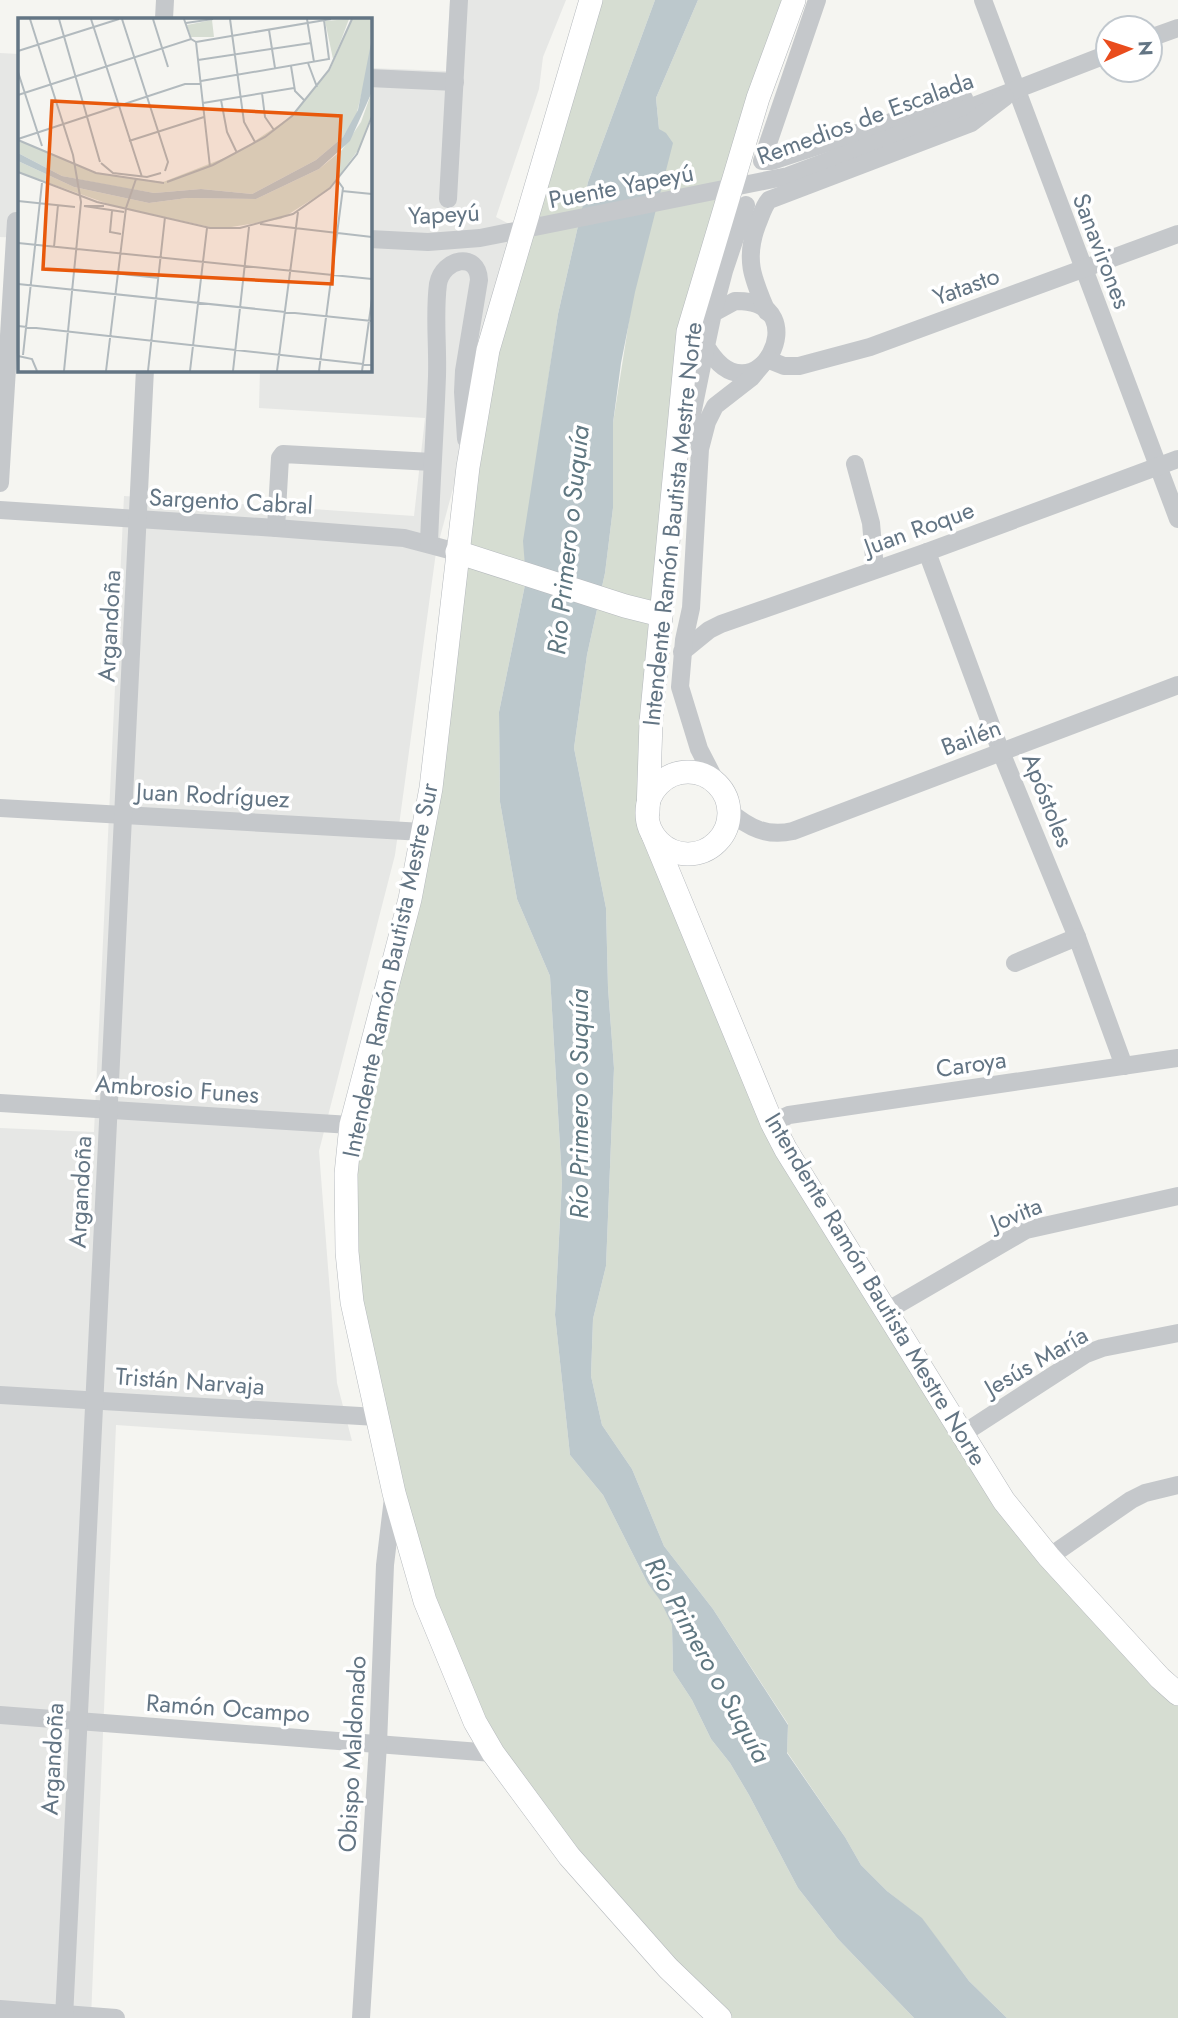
<svg xmlns="http://www.w3.org/2000/svg" width="1178" height="2018" viewBox="0 0 1178 2018" font-family="Jost,sans-serif">
  <style>
    .built { fill: #e6e7e5 }
    .green { fill: #d6ddd2 }
    .water { fill: #bcc8cc }
    .lines { fill: none; stroke-linecap: round; stroke-linejoin: round }
    .major-casing { stroke: #b5b9bd; stroke-width: 24 }
    .minor { stroke: #c5c8cb; stroke-width: 18 }
    .major { stroke: #fff; stroke-width: 23 }
    .labels { text-anchor: middle; dominant-baseline: central; stroke-width: 7; stroke-linejoin: round; paint-order: stroke }
    .street-label { font-size: 24px; fill: #637584; stroke: #fff }
    .water-label { font-size: 26px; font-style: italic; fill: #5f7781; stroke: #fff }
    .inset-road { fill: none; stroke: #b2babe; stroke-width: 2 }
    .view { fill: #e8590c; fill-opacity: 0.15; stroke: #e8590c; stroke-width: 3.5 }
    .inset-edge { fill: none; stroke: #637584; stroke-width: 3.5 }
  </style>
  <rect width="100%" height="100%" fill="#f5f5f1"/>
  <g class="built">
    <path d="M450 0H566L543 57 539 89 496 217 522 231 436 552 395 855 319 1151 337 1383 352 1441 116 1425 91 2018H0V1128L94 1132 124 496 414 516 425 418 259 408 260 369H369V68L446 71Z"/>
    <path d="M0 53 19 54V238L0 237Z"/>
  </g>
  <g class="green">
    <path d="M591 0H655L588 182 558 314 524 541 526 580 499 712 500 802 517 899 550 976 562 1181 555 1315 570 1455 603 1495 648 1584 660 1599 672 1625 673 1671 692 1700 711 1739 730 1763 749 1795 798 1888 838 1939 914 2018H720L569 1856 459 1687 363 1356 346 1174 410 899 468 467Z"/>
    <path d="M698 0H794L688 332 650 800 653 835 772 1123 1004 1501 1178 1694V2018H1007L969 1981 922 1919 887 1891 861 1865 845 1837 787 1752 788 1724 713 1609 664 1546 632 1469 602 1425 591 1376 593 1319 606 1266 614 1068 608 988 606 908 574 748 587 655 605 573 613 508V423L659 129 656 98Z"/>
  </g>
  <path class="water" d="M655 0H698L656 98 659 129 666 133 673 143 635 292 621 363 613 423V508L605 573 587 655 574 748 606 908 608 988 614 1068 606 1266 593 1319 591 1376 602 1425 632 1469 664 1546 713 1609 788 1725 787 1753 845 1837 861 1865 887 1891 922 1918 969 1981 1007 2018H914L838 1939 798 1888 749 1795 730 1763 711 1739 692 1700 673 1671 672 1625 660 1600 648 1584 603 1495 570 1455 555 1315 562 1181 550 976 517 899 500 802 499 712 526 580 523 541 558 314 588 182Z"/>
  <g class="lines">
    <defs>
      <g id="major">
        <path d="M591 0 488 350 468 467 431 788 410 899 351 1125 346 1174 347 1252 352 1302 394 1493 425 1601 475 1722 493 1753 569 1856 668 1968 720 2018"/>
        <path d="M457 552 625 606 661 615"/>
        <circle cx="688" cy="813" r="41"/>
        <path d="M648 812 651 722 688 332 758 98 794 0"/>
        <path d="M653 835 772 1123 786 1150 1004 1501 1049 1557 1160 1678 1178 1694"/>
      </g>
    </defs>
    <use href="#major" class="major-casing"/>
    <g class="minor">
      <path d="M817 0 762 161H772L964 98"/>
      <path d="M983 0 1178 519"/>
      <path d="M164 19 165 0"/>
      <path d="M1150 38 1178 28"/>
      <path d="M369 78 455 82"/>
      <path d="M448 199 459 0"/>
      <path d="M369 239 428 242 480 238 788 176 930 123 1108 54"/>
      <path d="M735 301C821 299 754 428 706 346L713 313Z"/>
      <path d="M767 312C753 279 744 260 757 225 761 216 763 207 769 200L971 123 1005 97"/>
      <path d="M713 313 724 271 746 205"/>
      <path d="M769 360 784 366H799L870 347 1178 234"/>
      <path d="M687 439 706 346"/>
      <path d="M855 464 871 523 875 569"/>
      <path d="M0 483 16 221"/>
      <path d="M0 510 276 528 404 538 457 552"/>
      <path d="M276 528 280 458 283 454 432 462"/>
      <path d="M429 543C431 487 435 432 437 376 438 345 434 314 438 284 443 258 478 251 479 280L464 371 463 392 466 439"/>
      <path d="M927 552 1001 752 1077 937 1124 1066"/>
      <path d="M682 652 709 630 721 624 927 552 1178 459"/>
      <path d="M717 784 699 749 680 687 684 640 691 608 700 449 707 422 715 406 751 378 761 366"/>
      <path d="M0 808 423 832"/>
      <path d="M729 811C749 828 767 837 793 831L1178 685"/>
      <path d="M1015 963 1077 937"/>
      <path d="M0 1103 351 1125"/>
      <path d="M772 1123 789 1115 1178 1058"/>
      <path d="M885 1312 1026 1230 1178 1196"/>
      <path d="M0 1395 377 1417"/>
      <path d="M964 1433 1086 1354 1102 1348 1178 1333"/>
      <path d="M1049 1557 1131 1500 1145 1493 1178 1485"/>
      <path d="M0 1715 493 1753"/>
      <path d="M0 2009 116 2018"/>
      <path d="M64 2018 145 369"/>
      <path d="M361 2018 378 1744 385 1565 393 1498"/>
    </g>
    <use href="#major" class="major"/>
  </g>
  <g class="labels">
    <g class="street-label">
      <text transform="translate(865 118) rotate(-20)">Remedios de Escalada</text>
      <text transform="translate(621 186) rotate(-11)">Puente Yapeyú</text>
      <text transform="translate(444 214) rotate(-3)">Yapeyú</text>
      <text transform="translate(1102 251) rotate(69)">Sanavirones</text>
      <text transform="translate(966 286) rotate(-20)">Yatasto</text>
      <text transform="translate(231 501) rotate(3)">Sargento Cabral</text>
      <text transform="translate(672 524) rotate(-84)">Intendente Ramón Bautista Mestre Norte</text>
      <text transform="translate(919 528) rotate(-20)">Juan Roque</text>
      <text transform="translate(109 626) rotate(-87)">Argandoña</text>
      <text transform="translate(971 737) rotate(-21)">Bailén</text>
      <text transform="translate(213 795) rotate(3)">Juan Rodríguez</text>
      <text transform="translate(1048 800) rotate(68)">Apóstoles</text>
      <text transform="translate(390 970) rotate(-78)">Intendente Ramón Bautista Mestre Sur</text>
      <text transform="translate(971 1064) rotate(-8)">Caroya</text>
      <text transform="translate(177 1089) rotate(4)">Ambrosio Funes</text>
      <text transform="translate(80 1192) rotate(-87)">Argandoña</text>
      <text transform="translate(1016 1214) rotate(-22)">Jovita</text>
      <text transform="translate(876 1289) rotate(59)">Intendente Ramón Bautista Mestre Norte</text>
      <text transform="translate(1036 1361) rotate(-30)">Jesús María</text>
      <text transform="translate(190 1381) rotate(4)">Tristán Narvaja</text>
      <text transform="translate(228 1708) rotate(4)">Ramón Ocampo</text>
      <text transform="translate(352 1754) rotate(-87)">Obispo Maldonado</text>
      <text transform="translate(52 1759) rotate(-87)">Argandoña</text>
    </g>
    <g class="water-label">
      <text transform="translate(568 540) rotate(-84)">Río Primero o Suquía</text>
      <text transform="translate(579 1104) rotate(-90)">Río Primero o Suquía</text>
      <text transform="translate(708 1660) rotate(61)">Río Primero o Suquía</text>
    </g>
  </g>
  <g transform="translate(18 18)">
    <rect width="354" height="354" fill="#f5f5f1"/>
    <path d="M331 1 322 25 315 41 307 3ZM334 1H353L352 42 338 98 325 119 298 142 234 176 183 171 136 175 90 167 44 158 0 135V122L78 155 145 164 219 135 274 98 312 52ZM194 2 196 19H173L169 7ZM353 76V98L341 131 312 170 263 201 201 211 96 188 0 154V143L56 169 131 185 169 180 238 181 301 151 324 132 343 104Z" fill="#d6ddd2"/>
    <path d="M353 25V76L332 123 301 151 238 181 169 180 131 185 56 169 0 143V135L44 158 136 175 183 171 234 176 298 142 325 119 340 92Z" fill="#bcc8cc"/>
    <path class="inset-road" d="M12 1 55 137 63 184 46 353M41 1 82 144M73 1 124 159M104 1 150 144 147 153M135 1 150 49M166 1 173 21M212 1 226 104 237 124M289 1 296 44M168 5 195 1M251 12 257 50M178 24 313 1M178 24 192 149M0 33 101 1M180 42 293 25M290 45 299 69M273 48 277 73 287 83M0 54 24 128M183 63 311 41 306 2M244 75 247 99 256 112M0 77 173 21 178 24M203 82 209 114 219 135M185 85 276 70M0 121 167 66H183M0 122 78 155 146 165M111 123 186 99M83 145 95 155 129 159 143 155M0 154 79 184 192 210H222L275 196 312 170 339 136 354 98M149 164 195 147 247 119 274 98 311 52 334 1M324 173 354 176M0 183 57 189M86 188H66L106 194M108 190 118 161M94 193 92 214 103 216M242 206 354 219M0 225 354 261M36 229 40 187M57 251 141 260M0 266 354 303M0 308 354 347M5 337 24 165M0 338 14 341 19 353M88 353 108 190M130 353 147 199M172 353 189 210M215 353 231 209M259 353 280 194M301 353 325 170 320 163M344 353 354 281"/>
    <path class="view" d="M34 83 323 98 314 266 25 251Z"/>
    <rect width="354" height="354" class="inset-edge"/>
  </g>
  <g transform="translate(1129 49) rotate(87)"><circle r="33" fill="#ffffff" stroke="#c1c8ce" stroke-width="2"/>
  <path d="M0-5L12 26L0 18L-12 26Z" fill="#e94c1d"/>
  <text y="-10" font-size="19" font-weight="bold" text-anchor="middle" fill="#637584">N</text>
  </g>
</svg>
